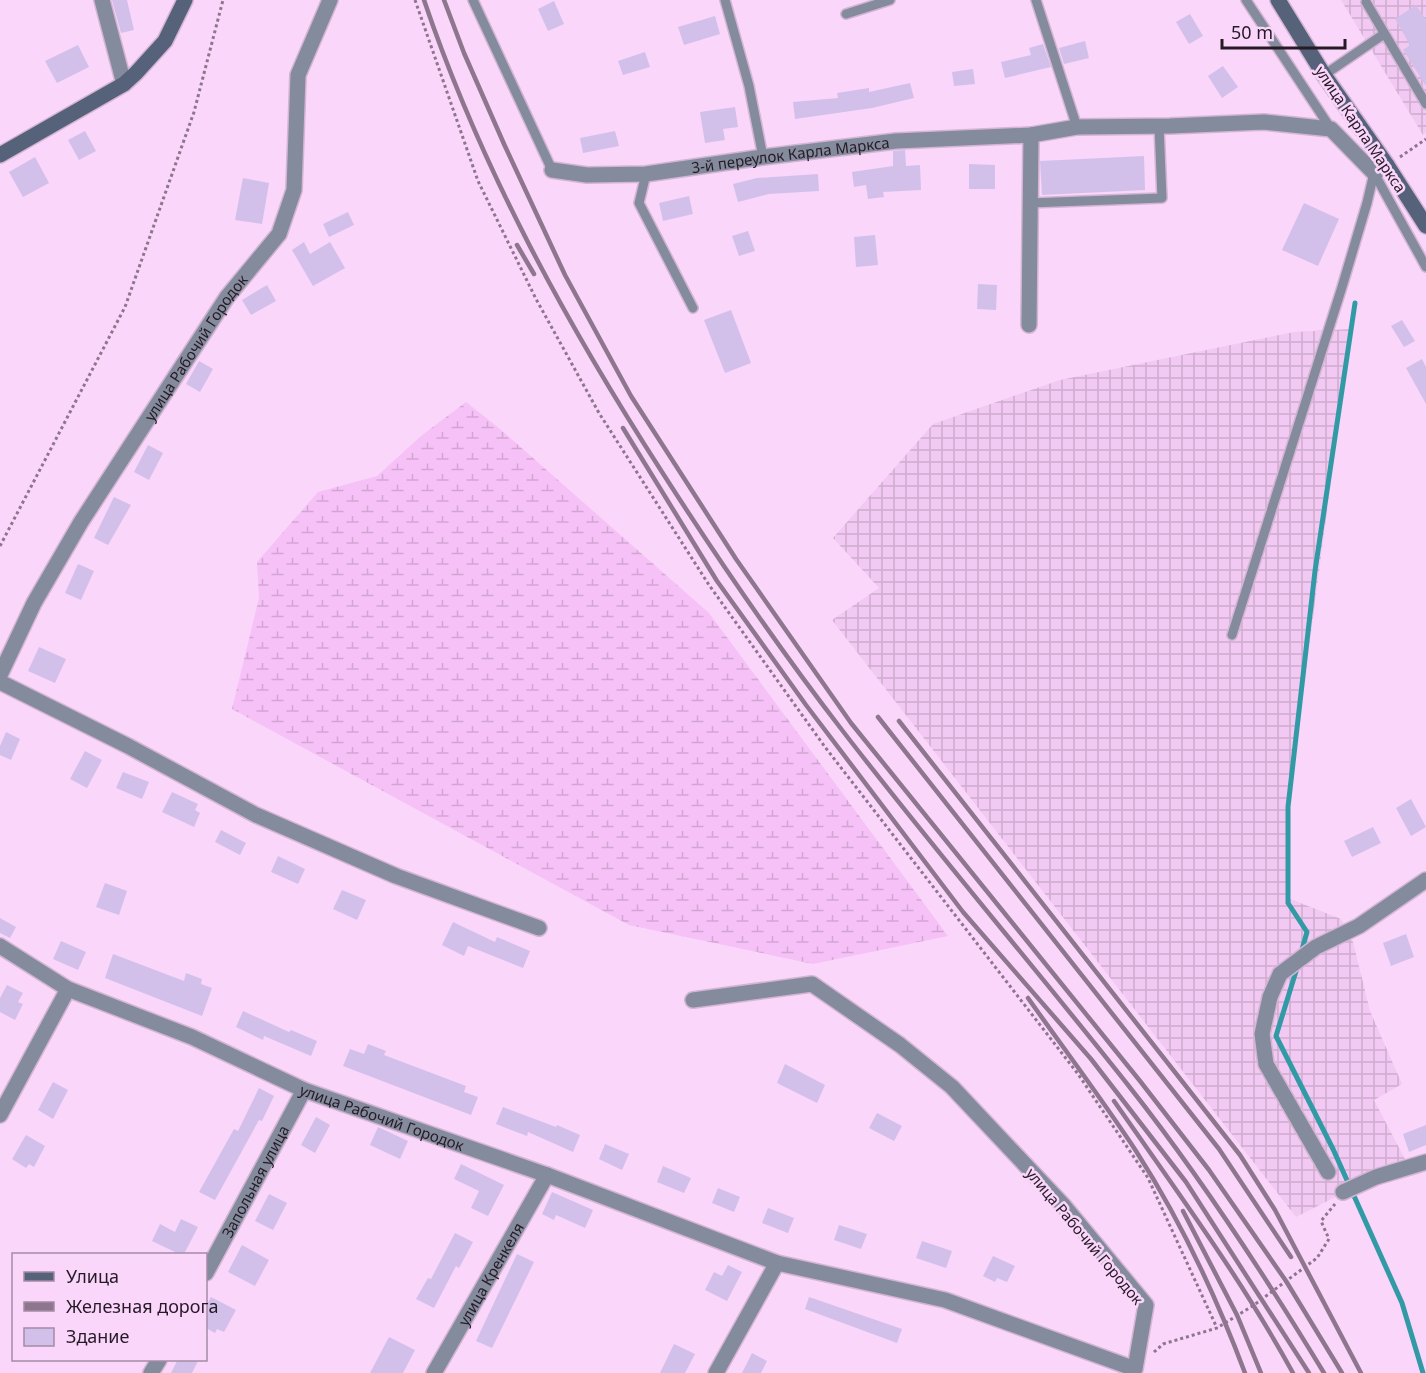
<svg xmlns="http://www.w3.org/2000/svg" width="1426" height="1373" viewBox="0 0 1426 1373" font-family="'Noto Sans',sans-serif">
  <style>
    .industrial { fill: url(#industrial-grid) }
    .wetland { fill: url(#wetland-marsh) }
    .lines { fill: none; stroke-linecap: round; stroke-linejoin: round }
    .stream { stroke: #329aa5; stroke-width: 5 }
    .building { fill: #d3c0ea }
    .lane-casing { stroke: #d3b4d4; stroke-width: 12 }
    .street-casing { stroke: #d3b4d4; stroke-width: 18 }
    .secondary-casing { stroke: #d3b4d4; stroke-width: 18 }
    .path { stroke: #8d758d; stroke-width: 3; stroke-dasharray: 3 3; stroke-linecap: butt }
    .lane { stroke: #838b9c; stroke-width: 9 }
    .street { stroke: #838b9c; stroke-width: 15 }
    .secondary { stroke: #56617a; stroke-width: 15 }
    .rail { stroke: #8e768e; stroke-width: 4.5 }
    .labels { text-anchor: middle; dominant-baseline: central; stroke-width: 5; stroke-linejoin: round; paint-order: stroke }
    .street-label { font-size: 15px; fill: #271a27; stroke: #f9d6fa }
  </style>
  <defs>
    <pattern id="industrial-grid" width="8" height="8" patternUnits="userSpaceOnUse" patternTransform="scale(1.5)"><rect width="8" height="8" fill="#f2c9f2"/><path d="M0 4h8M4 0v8" fill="none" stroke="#d0acd0"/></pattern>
    <pattern id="wetland-marsh" width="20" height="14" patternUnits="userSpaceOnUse" patternTransform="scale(1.5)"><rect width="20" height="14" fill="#f6c1f7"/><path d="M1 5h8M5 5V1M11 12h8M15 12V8" fill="none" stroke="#d3a5d4"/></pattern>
  </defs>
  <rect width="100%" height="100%" fill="#f9d6fa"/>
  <g class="industrial">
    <path d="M1341 0H1426V133L1423 135Z"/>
    <path d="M1351 329 1288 807V898L1341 919 1353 942 1370 1011 1402 1084 1374 1100 1406 1161 1296 1217 832 620 879 588 833 538 933 424 1060 380 1294 332Z"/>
  </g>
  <path class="wetland" d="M466 402 500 429 709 613 948 936 813 964 629 925 232 709 259 598 257 562 318 492 377 476 421 436Z"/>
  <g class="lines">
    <g class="stream">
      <path d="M1301 953 1307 932 1288 903V807L1315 571 1355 303"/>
      <path d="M1297 968 1276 1036 1333 1149 1402 1303 1423 1373"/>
    </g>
  </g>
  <g class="building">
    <path d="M112 0H127L134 30 121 33Z"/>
    <path d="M554 1 564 24 548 31 538 9Z"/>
    <path d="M1416 5 1426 20V86L1403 50 1410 45 1395 19Z"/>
    <path d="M1190 14 1203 36 1189 44 1176 22Z"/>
    <path d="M715 16 720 34 684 45 678 27Z"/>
    <path d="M1085 41 1089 58 1064 64 1059 48Z"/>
    <path d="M1043 44 1051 67 1005 78 1001 62 1031 55 1029 48Z"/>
    <path d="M78 45 89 67 57 83 45 61Z"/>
    <path d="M645 52 650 67 623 75 618 61Z"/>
    <path d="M1223 66 1238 87 1222 98 1208 76Z"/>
    <path d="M973 69 975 84 954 86 952 72Z"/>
    <path d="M910 83 914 98 872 108 795 119 793 102 838 98 837 93 869 88V92Z"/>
    <path d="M735 107 738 127 723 129 725 140 705 143 700 112Z"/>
    <path d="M85 131 96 151 79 160 68 140Z"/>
    <path d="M615 131 619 146 583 153 580 138Z"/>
    <path d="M905 150 906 166 920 165 921 190 883 192 884 197 868 199 866 185 854 187 852 172 893 166V151Z"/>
    <path d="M1144 156 1145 190 1042 195 1040 161Z"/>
    <path d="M35 157 49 183 23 197 9 172Z"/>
    <path d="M969 164 995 165V189H969Z"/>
    <path d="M818 174 819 191 769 194 738 202 733 184 757 178Z"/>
    <path d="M243 178 269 183 262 224 235 220Z"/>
    <path d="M689 196 693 214 663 221 659 203Z"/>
    <path d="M1304 203 1339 219 1318 266 1282 250Z"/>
    <path d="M348 212 354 225 329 237 323 224Z"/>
    <path d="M748 231 755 251 739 256 732 236Z"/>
    <path d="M875 235 878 265 856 267 854 237Z"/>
    <path d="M304 242 310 254 330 242 345 268 313 286 292 250Z"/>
    <path d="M978 284 997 285 996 310 977 309Z"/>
    <path d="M267 285 276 301 251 315 242 300Z"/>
    <path d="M731 310 751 363 725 373 704 320Z"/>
    <path d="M1402 320 1415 341 1404 347 1391 326Z"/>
    <path d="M1422 359 1426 367V404L1406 368Z"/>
    <path d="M199 361 213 369 200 392 186 384Z"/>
    <path d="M148 445 163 453 149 480 134 472Z"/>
    <path d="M114 497 131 505 108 545 94 538Z"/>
    <path d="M78 564 94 571 81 600 65 593Z"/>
    <path d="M39 647 66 659 55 683 28 671Z"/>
    <path d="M6 732 20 739 11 760 0 755V746Z"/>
    <path d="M85 751 102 760 87 788 70 779Z"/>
    <path d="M123 772 149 782 142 799 116 788Z"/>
    <path d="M172 792 198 804 195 810 200 813 194 827 162 812Z"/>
    <path d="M1411 799 1426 827 1411 836 1396 808Z"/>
    <path d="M1373 827 1381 843 1352 857 1344 841Z"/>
    <path d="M221 830 246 843 240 855 215 842Z"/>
    <path d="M278 856 305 869 298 884 271 872Z"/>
    <path d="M105 883 127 891 119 915 96 907Z"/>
    <path d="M342 890 366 900 357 920 333 909Z"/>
    <path d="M0 918 16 927 10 938 0 933Z"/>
    <path d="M453 922 495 942 497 937 530 951 523 968 468 946 464 956 442 945Z"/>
    <path d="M1406 934 1414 957 1391 966 1383 943Z"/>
    <path d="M61 941 86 952 78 970 53 959Z"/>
    <path d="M113 954 184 981 186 973 202 979 201 984 212 988 202 1016 105 978Z"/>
    <path d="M7 985 23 993 18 1002 23 1004 15 1020 0 1012V998Z"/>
    <path d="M243 1011 289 1032 291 1030 317 1041 311 1056 264 1036 263 1040 236 1027Z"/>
    <path d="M368 1044 386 1051 384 1055 466 1086 464 1092 478 1097 471 1115 343 1066 350 1049 364 1054Z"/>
    <path d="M785 1064 825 1085 817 1103 777 1083Z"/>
    <path d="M53 1082 68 1090 53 1119 38 1110Z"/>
    <path d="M259 1088 274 1096 262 1121 259 1120 215 1200 199 1192 234 1129 238 1131Z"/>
    <path d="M503 1107 556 1127 557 1125 580 1135 573 1152 528 1132 527 1136 496 1124Z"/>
    <path d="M877 1113 902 1126 894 1141 869 1128Z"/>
    <path d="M316 1117 330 1125 315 1153 301 1145Z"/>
    <path d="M1426 1125V1145L1409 1152 1403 1134Z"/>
    <path d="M378 1127 408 1141 400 1159 370 1145Z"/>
    <path d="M26 1135 45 1146 34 1167 29 1164 26 1168 12 1159Z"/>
    <path d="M605 1144 629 1154 622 1170 599 1159Z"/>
    <path d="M461 1164 504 1185 488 1216 471 1208 479 1191 454 1179Z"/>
    <path d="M663 1166 691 1178 684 1193 657 1182Z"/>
    <path d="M718 1188 740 1197 734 1212 712 1203Z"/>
    <path d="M552 1192 593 1210 585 1228 556 1215 554 1220 542 1214Z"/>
    <path d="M269 1194 287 1203 273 1230 255 1221Z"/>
    <path d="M768 1208 794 1218 788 1233 762 1223Z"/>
    <path d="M181 1219 198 1227 184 1254H179L152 1241 160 1224 175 1232Z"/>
    <path d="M839 1225 867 1234 861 1249 834 1240Z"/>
    <path d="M455 1233 473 1242 459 1268 456 1266 434 1308 416 1299 428 1278 431 1279Z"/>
    <path d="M922 1241 952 1251 946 1268 916 1258Z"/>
    <path d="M242 1245 269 1260 255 1286 228 1272Z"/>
    <path d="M517 1254 534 1262 492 1348 476 1341Z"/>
    <path d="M993 1256 1015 1266 1007 1282 997 1278 995 1282 983 1276Z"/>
    <path d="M728 1265 742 1272 727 1301 705 1290 714 1272 722 1276Z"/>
    <path d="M211 1297 236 1310 224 1332 217 1329 215 1333 206 1328V1306Z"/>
    <path d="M809 1297 902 1329 897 1343 805 1309Z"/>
    <path d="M389 1337 415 1350 403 1373H370Z"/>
    <path d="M674 1344 695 1354 685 1373H660Z"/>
    <path d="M752 1353 767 1361 761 1373H742Z"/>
    <path d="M178 1359H199L192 1373H171Z"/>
  </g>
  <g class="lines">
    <defs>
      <g id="lane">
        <path d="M473 0 552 170"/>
        <path d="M725 0 749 86 763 157"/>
        <path d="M1036 0 1077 127"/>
        <path d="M1246 0 1331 129"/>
        <path d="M1366 2 1426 104"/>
        <path d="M846 14 890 0"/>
        <path d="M1324 75 1384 34"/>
        <path d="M1374 173 1426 267"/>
        <path d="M646 174 639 203 693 308"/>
        <path d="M1030 203 1162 198 1159 126"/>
        <path d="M1232 635 1342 287 1367 203 1374 173"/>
      </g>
      <g id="street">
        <path d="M102 0 124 84"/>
        <path id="s1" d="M552 170 587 175 646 174 763 157 896 141 1031 135 1077 127 1170 126 1264 122 1331 129 1374 173 1387 165"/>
        <path d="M1029 325 1031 135"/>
        <path id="s2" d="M0 675 34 603 81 522 227 297 279 234 294 190 298 75 330 0"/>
        <path d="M0 682 128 746 256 815 396 876 539 928"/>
        <path id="s3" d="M0 946 68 989 192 1037 304 1090 547 1175 777 1263 945 1300 1135 1369 1146 1305 1064 1206 952 1087 900 1045 812 984 693 1000"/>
        <path d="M0 1115 68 989"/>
        <path d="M1328 1172 1266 1064 1262 1034 1270 997 1280 974 1316 947 1359 926 1426 880"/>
        <path d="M1343 1192 1376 1177 1426 1162"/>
        <path id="s4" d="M206 1273 304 1090"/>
        <path d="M151 1373 159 1360"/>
        <path id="s5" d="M434 1373 547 1175"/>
        <path d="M716 1373 777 1263"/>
      </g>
      <g id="secondary">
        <path d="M1278 0 1324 75 1387 165 1426 226"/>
        <path d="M0 155 124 84 136 73 165 41 185 0"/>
      </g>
    </defs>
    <use href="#lane" class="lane-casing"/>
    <use href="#street" class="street-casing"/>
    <use href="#secondary" class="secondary-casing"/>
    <g class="path">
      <path d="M415 0 478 181 536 299 599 413 709 585 825 747 1078 1074 1148 1178 1217 1328"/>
      <path d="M1400 157 1426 139"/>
      <path d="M0 546 125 307 194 112 223 0"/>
      <path d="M1154 1352 1163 1344 1217 1328 1254 1305 1317 1258 1329 1239 1321 1221 1335 1204"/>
    </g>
    <use href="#lane" class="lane"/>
    <use href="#street" class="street"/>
    <use href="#secondary" class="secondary"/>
    <g class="rail">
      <path d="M424 0C481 168 566 323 662 472 719 561 778 647 842 730 935 851 1034 966 1128 1085 1200 1176 1264 1274 1324 1373"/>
      <path d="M444 0 464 53 504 144 565 275 631 396 736 559 851 723 1140 1081 1209 1170 1286 1281 1342 1373"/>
      <path d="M517 245 534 274"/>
      <path d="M623 428 717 581 806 705 963 912 1091 1059 1186 1182 1309 1373"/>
      <path d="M878 717 1219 1149 1291 1257"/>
      <path d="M899 721 1240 1155 1275 1210 1361 1373"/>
      <path d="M1028 998C1064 1049 1102 1099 1136 1151 1181 1221 1216 1296 1245 1373"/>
      <path d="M1114 1101C1176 1190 1241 1278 1293 1373"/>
      <path d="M1183 1211 1237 1315 1261 1373"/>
    </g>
  </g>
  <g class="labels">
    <g class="street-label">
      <text transform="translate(1361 129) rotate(56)">улица Карла Маркса</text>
      <text stroke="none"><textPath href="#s1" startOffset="240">3-й переулок Карла Маркса</textPath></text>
      <text stroke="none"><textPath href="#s2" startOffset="382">улица Рабочий Городок</textPath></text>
      <text stroke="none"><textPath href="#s3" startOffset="420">улица Рабочий Городок</textPath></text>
      <text stroke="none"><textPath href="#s4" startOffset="104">Запольная улица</textPath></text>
      <text transform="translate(1085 1236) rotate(50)">улица Рабочий Городок</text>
      <text stroke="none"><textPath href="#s5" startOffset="114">улица Кренкеля</textPath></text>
    </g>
  </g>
  <rect x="12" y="1253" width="195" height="108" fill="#f9d6fa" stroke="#a58ba6" stroke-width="1.5"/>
  <rect x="24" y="1272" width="30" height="9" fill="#56617a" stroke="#a58ba6" stroke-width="1.5"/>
  <text x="66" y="1283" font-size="18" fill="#271a27">Улица</text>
  <rect x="24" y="1302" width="30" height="9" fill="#8e768e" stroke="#a58ba6" stroke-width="1.5"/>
  <text x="66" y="1313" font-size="18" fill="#271a27">Железная дорога</text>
  <rect x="24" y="1328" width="30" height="18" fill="#d3c0ea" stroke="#a58ba6" stroke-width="1.5"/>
  <text x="66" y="1343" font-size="18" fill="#271a27">Здание</text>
  <path d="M1222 39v9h123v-9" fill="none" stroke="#271a27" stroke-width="3"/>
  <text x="1231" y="39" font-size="18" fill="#271a27" stroke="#f9d6fa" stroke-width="4.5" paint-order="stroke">50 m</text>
</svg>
